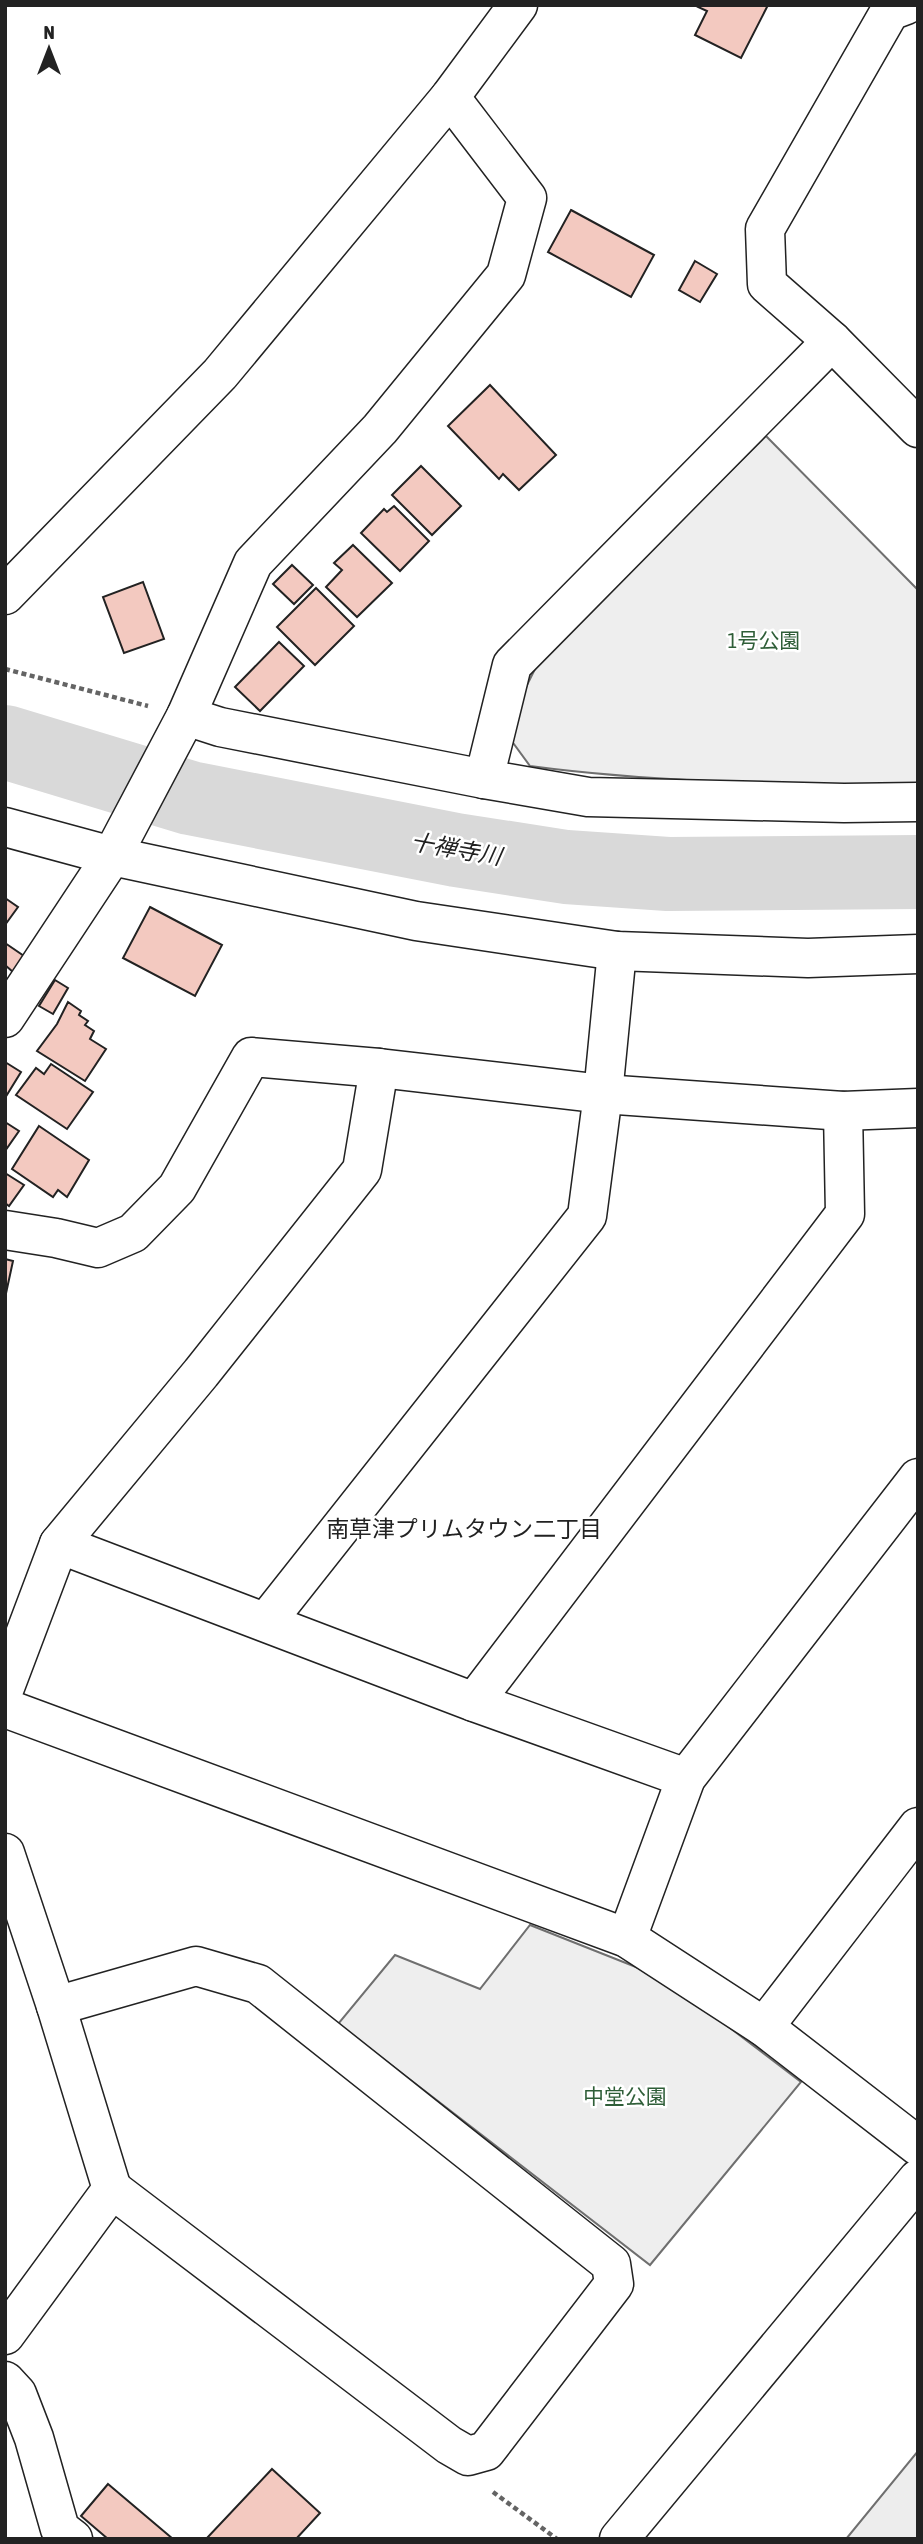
<svg xmlns="http://www.w3.org/2000/svg" width="923" height="2544" viewBox="0 0 923 2544" font-family="'Asap Condensed','Noto Sans JP',sans-serif">
  <style>
    .green { fill: #eee; stroke: #6f6f6f; stroke-width: 2 }
    .parking { fill: #ededed; stroke: #6f6f6f; stroke-width: 2 }
    .lines { fill: none; stroke-linecap: round; stroke-linejoin: round }
    .river { stroke: #d9d9d9; stroke-width: 74 }
    .building { fill: #f3c9c0; stroke: #222; stroke-width: 2 }
    .minor-casing { stroke: #222; stroke-width: 41 }
    .path { stroke: #646464; stroke-width: 4.5; stroke-dasharray: 5 3.5; stroke-linecap: butt }
    .minor { stroke: #fff; stroke-width: 38 }
    .labels { text-anchor: middle; dominant-baseline: central; stroke-width: 5; stroke-linejoin: round; paint-order: stroke }
    .park-label { font-size: 21px; fill: #2f5e38; stroke: #fff }
    .water-label { font-size: 23px; font-style: italic; fill: #222; stroke: #fff }
    .neighbourhood-label { font-size: 23px; fill: #222; stroke: #fff }
  </style>
  <rect width="100%" height="100%" fill="#fff"/>
  <g class="green">
    <path d="M766 436 917 589V786C787 784 658 783 530 766L511 740 522 695 538 663Z"/>
    <path d="M530 1925 646 1971 675 1986 801 2082 650 2265 338 2024 395 1955 480 1989Z"/>
  </g>
  <path class="parking" d="M918 2451V2539H846Z"/>
  <g class="lines">
    <path class="river" d="M5 742 190 798 456 850 566 867 668 874 918 872"/>
  </g>
  <g class="building">
    <path d="M700 5H768L741 58 695 35 707 11 698 7Z"/>
    <path d="M571 210 654 255 631 297 548 252Z"/>
    <path d="M695 261 717 274 700 302 679 290Z"/>
    <path d="M490 385 556 455 519 490 503 474 499 479 448 426Z"/>
    <path d="M421 466 461 506 432 535 392 495Z"/>
    <path d="M394 506 429 541 400 571 361 533 384 509 387 512Z"/>
    <path d="M353 545 392 583 357 617 326 587 342 570 334 563Z"/>
    <path d="M292 565 313 585 294 604 273 584Z"/>
    <path d="M143 582 164 639 124 653 103 597Z"/>
    <path d="M316 588 354 626 315 665 277 627Z"/>
    <path d="M279 642 304 666 260 711 235 687Z"/>
    <path d="M5 898 18 907 5 925Z"/>
    <path d="M150 907 222 945 195 996 123 958Z"/>
    <path d="M5 943 24 956 13 972 5 965Z"/>
    <path d="M55 980 68 988 53 1014 39 1006Z"/>
    <path d="M68 1002 81 1011 79 1015 88 1021 85 1025 94 1031 90 1039 106 1049 85 1081 37 1051 57 1024Z"/>
    <path d="M5 1062 21 1072 5 1098Z"/>
    <path d="M51 1064 93 1092 67 1129 16 1095 36 1068 44 1074Z"/>
    <path d="M5 1122 19 1131 5 1151Z"/>
    <path d="M39 1126 89 1160 67 1197 58 1190 53 1197 12 1169Z"/>
    <path d="M5 1173 24 1185 9 1206 5 1203Z"/>
    <path d="M5 1259 13 1261 5 1298Z"/>
    <path d="M272 2469 320 2513 296 2539H206Z"/>
    <path d="M108 2484 173 2539H108L81 2516Z"/>
  </g>
  <g class="lines">
    <defs>
      <g id="minor">
        <path d="M906 5 890 11 765 229 767 284 832 341 918 428"/>
        <path d="M5 595 220 374 450 97 518 5"/>
        <path d="M186 716 220 727 484 779 588 797 844 803 918 802"/>
        <path d="M484 779 512 665 832 341"/>
        <path d="M5 827 112 856 416 921 617 951 808 958 918 954"/>
        <path d="M5 1018 112 856 186 716 253 563 380 429 506 275 527 198 450 97"/>
        <path d="M5 1230 56 1238 98 1248 133 1233 177 1188 251 1057 379 1068 603 1094 843 1111 918 1108"/>
        <path d="M59 1544 474 1702 686 1778"/>
        <path d="M266 1622 587 1216 603 1094 617 951"/>
        <path d="M5 1687 59 1544 201 1373 362 1170 379 1068"/>
        <path d="M474 1702 845 1214 843 1111"/>
        <path d="M5 1708 627 1938 764 2027 918 2146"/>
        <path d="M5 1853 56 2006 112 2189 5 2335"/>
        <path d="M627 1938 686 1778 918 1478"/>
        <path d="M56 2006 196 1966 258 1984 611 2264 614 2284 486 2451 468 2456 449 2445 112 2189"/>
        <path d="M764 2027 918 1827"/>
        <path d="M5 2381 17 2394 34 2438 60 2529 73 2539"/>
        <path d="M619 2539 918 2179"/>
      </g>
    </defs>
    <use href="#minor" class="minor-casing"/>
    <g class="path">
      <path d="M5 669 148 706"/>
      <path d="M493 2492 557 2539"/>
    </g>
    <use href="#minor" class="minor"/>
  </g>
  <g class="labels">
    <g class="park-label">
      <text x="764" y="640">1号公園</text>
      <text x="625" y="2096">中堂公園</text>
    </g>
    <g class="water-label">
      <text transform="translate(456 849) rotate(10)">十禅寺川</text>
    </g>
    <g class="neighbourhood-label">
      <text x="464" y="1529">南草津プリムタウン二丁目</text>
    </g>
  </g>
  <rect width="923" height="2544" fill="none" stroke="#222222" stroke-width="14"/>
  <g transform="translate(49 49)" stroke="#ffffff" stroke-width="5" paint-order="stroke">
  <path d="M0-5L12 26L0 18L-12 26Z" fill="#222222"/>
  <text y="-10" font-size="19" font-weight="bold" text-anchor="middle" fill="#222222">N</text>
  </g>
</svg>
